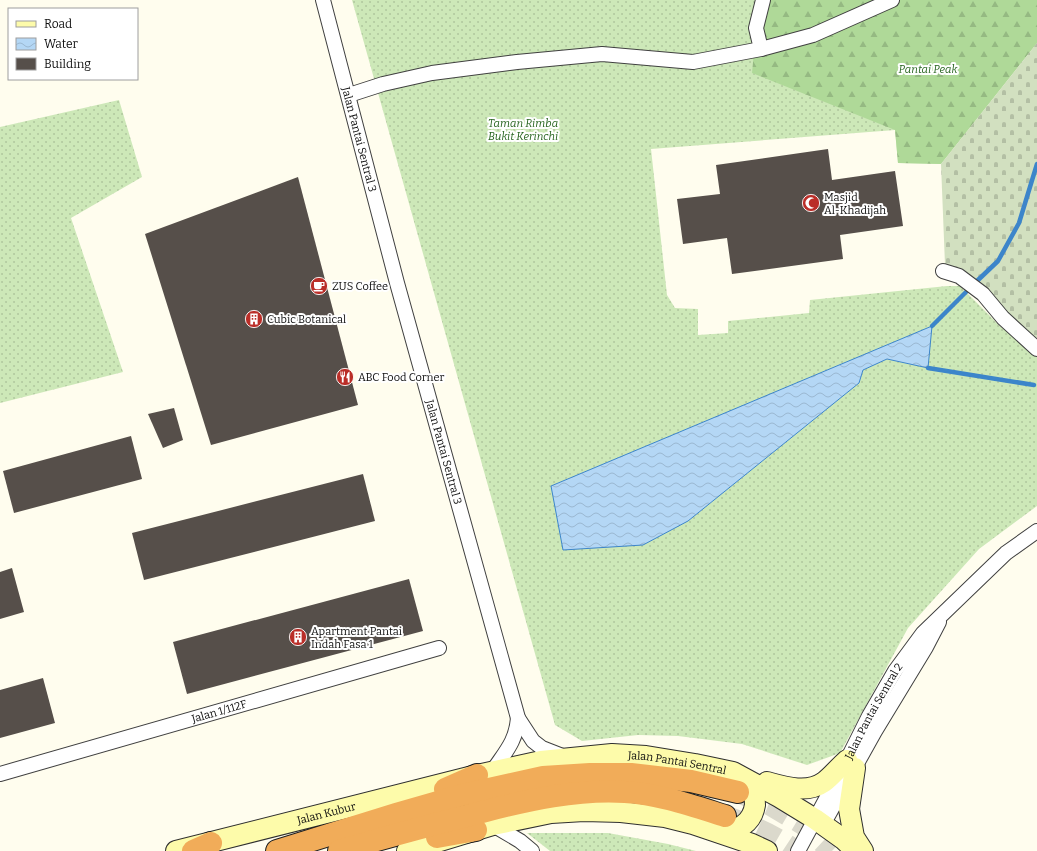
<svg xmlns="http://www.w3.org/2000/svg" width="1037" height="851" viewBox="0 0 1037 851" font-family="Bitter,serif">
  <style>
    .grass { fill: url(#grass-dots); fill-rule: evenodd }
    .forest { fill: url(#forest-firs) }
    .cemetery { fill: url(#cemetery-stones) }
    .water { fill: url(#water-waves); stroke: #3c85ca }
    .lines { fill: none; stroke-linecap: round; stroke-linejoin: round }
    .stream { stroke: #3c85ca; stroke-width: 4.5 }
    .building { fill: #564f4a }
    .highway-tunnel { stroke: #dbd9cc; stroke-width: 22; stroke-dasharray: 22 11; stroke-linecap: butt }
    .street-casing { stroke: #404040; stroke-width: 16 }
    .secondary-casing { stroke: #2f2f2f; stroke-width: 22 }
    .highway-casing { stroke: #1e1e1e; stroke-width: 24 }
    .street { stroke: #fff; stroke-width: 14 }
    .secondary { stroke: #fdfbaa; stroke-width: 20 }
    .highway { stroke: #f1ac59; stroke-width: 22 }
    .labels { text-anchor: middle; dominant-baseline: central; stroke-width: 4; stroke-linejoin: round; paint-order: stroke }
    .park-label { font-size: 11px; font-style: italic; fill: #27641f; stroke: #fff }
    .street-label { font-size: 11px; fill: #0d0d0d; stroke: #fff }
    .poi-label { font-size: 11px; fill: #0d0d0d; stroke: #fff; text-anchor: start }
  </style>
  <defs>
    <pattern id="grass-dots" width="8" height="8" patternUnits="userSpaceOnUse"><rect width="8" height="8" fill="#cde8b8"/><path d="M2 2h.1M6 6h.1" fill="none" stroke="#afc69d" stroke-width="1.8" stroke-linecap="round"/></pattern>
    <pattern id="forest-firs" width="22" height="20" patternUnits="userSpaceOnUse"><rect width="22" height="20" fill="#afd998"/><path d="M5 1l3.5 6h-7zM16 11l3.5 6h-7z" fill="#95b982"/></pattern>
    <pattern id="cemetery-stones" width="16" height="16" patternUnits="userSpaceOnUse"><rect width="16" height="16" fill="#d2e0c0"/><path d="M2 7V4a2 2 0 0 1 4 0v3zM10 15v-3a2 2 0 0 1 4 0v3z" fill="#b3bfa4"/></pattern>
    <pattern id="water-waves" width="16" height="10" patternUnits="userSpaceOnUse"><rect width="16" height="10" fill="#b4d7f5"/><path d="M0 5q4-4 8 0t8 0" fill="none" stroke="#9ab7d1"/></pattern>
  </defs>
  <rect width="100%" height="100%" fill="#fffdee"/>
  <g class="grass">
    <path d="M352 0H1037V43L941 164 898 163 895 130 651 149 667 295 675 308 698 309V335L728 333V321L809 313 810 300 947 286H960L1000 326 1037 356V506L979 549 908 628 840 753 807 765 742 744 678 736 638 735 582 741 555 725ZM931 327 928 368 887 359 863 370 859 383 688 521 551 486Z"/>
    <path d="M119 100 142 177 71 218 123 372 0 403V127Z"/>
    <path d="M527 833H608L668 844 696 851H550Z"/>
  </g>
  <path class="forest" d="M759 0H1037V43L941 164 898 163 895 130 752 73Z"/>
  <path class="cemetery" d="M1037 43V339L1009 315 945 265 941 164Z"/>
  <path class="water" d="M932 326 928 368 887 359 863 370 859 383 688 521 643 545 563 550 551 486Z"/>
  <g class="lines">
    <g class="stream">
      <path d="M977 281 998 261 1019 223 1037 164"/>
      <path d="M932 326 967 291"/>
      <path d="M928 368 1034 385"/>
    </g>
  </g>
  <g class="building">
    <path d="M828 149 832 180 895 171 903 226 840 235 843 259 732 274 727 238 683 244 677 199 720 194 716 165Z"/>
    <path d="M298 177 358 405 211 445 145 234Z"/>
    <path d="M174 408 183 440 163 448 148 414Z"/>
    <path d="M131 436 142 479 14 513 3 471Z"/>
    <path d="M363 474 375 521 144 580 132 533Z"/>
    <path d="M12 568 24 612 0 619V572Z"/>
    <path d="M409 579 423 631 187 694 173 642Z"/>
    <path d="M43 678 55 723 0 738V690Z"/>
  </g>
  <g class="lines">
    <g class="highway-tunnel">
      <path d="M738 792 771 805 803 824 832 851"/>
      <path d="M727 817C751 826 774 835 795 851"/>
    </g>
    <defs>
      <g id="street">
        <path id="s1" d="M323 0 397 283 518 718 533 741 542 748 565 757"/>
        <path d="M761 49 756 28 763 0"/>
        <path d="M349 95 383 84 432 73 517 62 602 54 693 62 761 49 813 35 892 0"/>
        <path d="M943 271 959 276 983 294 1003 318 1037 349"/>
        <path d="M492 772C505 752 516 742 518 718"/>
        <path id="s2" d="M0 774 439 648"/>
        <path d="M825 821 875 731 926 647 939 622"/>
        <path d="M493 825 520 841 532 851"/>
        <path id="s3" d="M798 851 847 760 869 716 895 671 923 633 1006 553 1037 531"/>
      </g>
      <g id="secondary">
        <path d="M855 768 849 809 854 837 863 851"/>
        <path d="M767 782C785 787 807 794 824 782 832 776 839 767 847 760"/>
        <path d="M721 833C738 830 752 824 755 805 755 800 754 794 751 790 748 786 743 783 740 779"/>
        <path id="s4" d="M176 851 477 775 541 761 612 754 646 756 695 764 733 772 779 797 815 819 843 839 856 851"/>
        <path d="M407 851 493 825 551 813 584 811 621 812 665 817 693 824 752 844 767 851"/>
      </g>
      <g id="highway">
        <path d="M445 789 477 775"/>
        <path d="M437 837 476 830"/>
        <path d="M193 851 211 843"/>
        <path d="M277 851 396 814 462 795 543 777 590 774H631L691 781 738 792"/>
        <path d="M339 851C386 837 434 824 482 812 528 800 577 789 625 792 659 794 693 806 725 816"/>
      </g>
    </defs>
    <use href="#street" class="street-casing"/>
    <use href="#secondary" class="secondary-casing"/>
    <use href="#highway" class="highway-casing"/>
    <use href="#street" class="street"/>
    <use href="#secondary" class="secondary"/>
    <use href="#highway" class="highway"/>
  </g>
  <defs>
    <symbol id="mosque-disc" viewBox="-11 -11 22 22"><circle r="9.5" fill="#ba2e28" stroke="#fff"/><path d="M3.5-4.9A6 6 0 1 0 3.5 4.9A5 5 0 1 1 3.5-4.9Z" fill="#fff"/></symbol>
    <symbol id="cafe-disc" viewBox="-11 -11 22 22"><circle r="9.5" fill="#ba2e28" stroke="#fff"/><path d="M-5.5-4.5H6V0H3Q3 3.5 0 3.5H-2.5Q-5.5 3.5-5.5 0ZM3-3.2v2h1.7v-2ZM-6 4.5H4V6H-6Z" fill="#fff"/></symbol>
    <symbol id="building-disc" viewBox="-11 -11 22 22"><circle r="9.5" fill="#ba2e28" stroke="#fff"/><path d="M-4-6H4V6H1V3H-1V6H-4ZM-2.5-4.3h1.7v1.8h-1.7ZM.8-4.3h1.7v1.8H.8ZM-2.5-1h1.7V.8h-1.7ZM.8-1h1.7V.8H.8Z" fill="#fff"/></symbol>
    <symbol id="restaurant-disc" viewBox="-11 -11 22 22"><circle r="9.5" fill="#ba2e28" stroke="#fff"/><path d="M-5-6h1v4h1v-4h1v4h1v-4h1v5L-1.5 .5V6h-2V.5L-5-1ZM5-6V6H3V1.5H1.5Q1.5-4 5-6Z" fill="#fff"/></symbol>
  </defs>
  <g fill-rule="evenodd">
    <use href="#mosque-disc" x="801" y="193" width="20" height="20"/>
    <use href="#cafe-disc" x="309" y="276" width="20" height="20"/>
    <use href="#building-disc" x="244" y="309" width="20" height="20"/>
    <use href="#restaurant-disc" x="335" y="367" width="20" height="20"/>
    <use href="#building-disc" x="288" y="627" width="20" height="20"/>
  </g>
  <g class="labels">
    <g class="park-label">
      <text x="928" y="69">Pantai Peak</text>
      <text x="523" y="123">Taman Rimba<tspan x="523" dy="13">Bukit Kerinchi</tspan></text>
    </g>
    <g class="street-label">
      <text stroke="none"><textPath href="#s1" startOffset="144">Jalan Pantai Sentral 3</textPath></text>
      <text stroke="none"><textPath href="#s1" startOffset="468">Jalan Pantai Sentral 3</textPath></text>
      <text stroke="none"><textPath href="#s2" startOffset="228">Jalan 1/112F</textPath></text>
      <text stroke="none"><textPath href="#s3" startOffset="159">Jalan Pantai Sentral 2</textPath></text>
      <text stroke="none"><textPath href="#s4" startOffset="513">Jalan Pantai Sentral</textPath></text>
      <text stroke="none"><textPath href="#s4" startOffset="155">Jalan Kubur</textPath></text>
    </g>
    <g class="poi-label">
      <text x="824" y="197">Masjid<tspan x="824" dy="13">Al-Khadijah</tspan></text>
      <text x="332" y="286">ZUS Coffee</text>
      <text x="267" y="319">Cubic Botanical</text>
      <text x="358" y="377">ABC Food Corner</text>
      <text x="311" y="631">Apartment Pantai<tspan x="311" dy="13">Indah Fasa 1</tspan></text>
    </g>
  </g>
  <rect x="8" y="8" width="130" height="72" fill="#ffffff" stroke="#9e9e9e"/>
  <rect x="16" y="21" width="20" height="6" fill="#fdfbaa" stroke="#9e9e9e"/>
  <text x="44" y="28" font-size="12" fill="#0d0d0d">Road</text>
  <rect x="16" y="38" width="20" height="12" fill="url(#water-waves)" stroke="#9e9e9e"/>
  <text x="44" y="48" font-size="12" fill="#0d0d0d">Water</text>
  <rect x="16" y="58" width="20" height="12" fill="#564f4a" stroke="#9e9e9e"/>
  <text x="44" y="68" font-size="12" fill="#0d0d0d">Building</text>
</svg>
